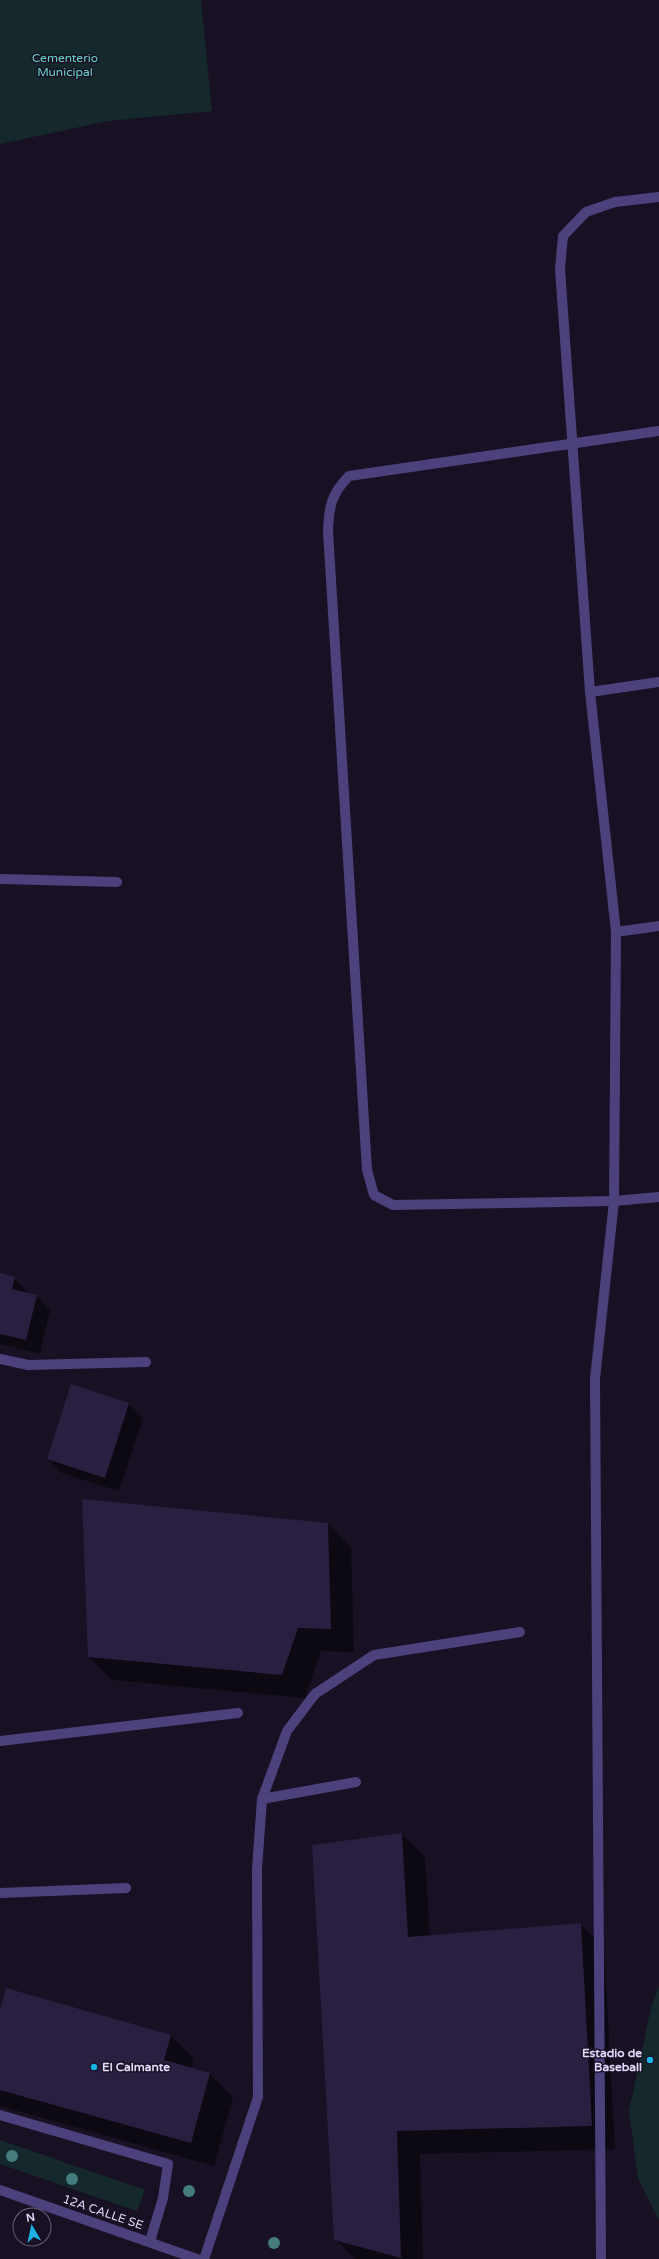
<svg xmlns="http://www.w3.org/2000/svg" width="659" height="2259" viewBox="0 0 659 2259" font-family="'Varela Round',sans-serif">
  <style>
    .green { fill: #15292c }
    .shadow { fill: #0007 }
    .building { fill: #2b1f41 }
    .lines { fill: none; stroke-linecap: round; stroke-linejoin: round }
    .service { stroke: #4c417c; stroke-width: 10 }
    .minor { stroke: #4c417c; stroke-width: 10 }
    .tree { fill: #457c7e }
    .poi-dot { fill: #1ab1e4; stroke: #171123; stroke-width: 1.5 }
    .labels { text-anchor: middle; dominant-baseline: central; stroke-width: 3; stroke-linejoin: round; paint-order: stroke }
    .park-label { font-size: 12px; fill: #6bd3c9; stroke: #171123 }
    .poi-label { font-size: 12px; font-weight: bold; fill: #e0d7fa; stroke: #171123; text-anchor: end }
    .street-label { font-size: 12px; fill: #e0d7fa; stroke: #171123 }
  </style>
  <rect width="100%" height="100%" fill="#171123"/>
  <g class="green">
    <path d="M0 0H201L212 111 108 121 0 144Z"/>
    <path d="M659 1986V2220L638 2178 629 2111 651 2008Z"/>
    <path d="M0 2140 145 2190 137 2211 0 2164Z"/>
  </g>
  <g class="shadow">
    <path d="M0 1274 14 1278 28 1294 36 1296 50 1310 40 1354 0 1344Z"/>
    <path d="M72 1385 129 1404 143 1418 119 1491 62 1473 48 1459Z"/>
    <path d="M328 1524 351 1547 354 1652 321 1651 305 1698 112 1680 89 1657Z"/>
    <path d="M402 1834 425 1857 430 1936 580 1924 604 1947 615 2149 420 2154 423 2259H355L335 2239Z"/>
    <path d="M0 2014 171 2036 194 2059 191 2069 210 2074 233 2098 214 2166 0 2106Z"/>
  </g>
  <g class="building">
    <path d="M0 1273 15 1277 12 1289 37 1295 26 1340 0 1334Z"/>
    <path d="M71 1384 129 1403 105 1478 47 1459Z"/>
    <path d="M82 1499 328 1523 331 1629 298 1628 282 1675 88 1657Z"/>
    <path d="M402 1833 408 1937 581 1923 592 2126 397 2131 401 2258 334 2240 312 1845Z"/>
    <path d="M6 1988 171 2035 164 2060 210 2073 191 2143 0 2090V2010Z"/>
  </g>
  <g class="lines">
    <g class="service">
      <path d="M0 1741 238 1713"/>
      <path d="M262 1799 287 1731 315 1694 374 1655 520 1632"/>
      <path d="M0 1893 126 1888"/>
      <path d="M0 2115 168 2164 163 2198 150 2241"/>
      <path d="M204 2259 258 2097 257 1869 262 1799 356 1782"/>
    </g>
    <g class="minor">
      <path d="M659 431 349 476C331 494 329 507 328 531L367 1170 374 1195 393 1205 614 1201 659 1197"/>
      <path d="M590 692 659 682"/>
      <path d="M0 879 117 882"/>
      <path d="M616 932 659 926"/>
      <path d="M0 1359 28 1365 146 1362"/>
      <path d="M0 2190 197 2259"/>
      <path d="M601 2259 595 1379 614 1201 616 932 590 692 560 269 563 236 586 212 615 202 659 197"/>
    </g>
  </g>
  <g class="tree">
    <circle cx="12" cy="2156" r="6"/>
    <circle cx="72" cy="2179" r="6"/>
    <circle cx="189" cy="2191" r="6"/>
    <circle cx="274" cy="2243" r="6"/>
  </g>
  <g class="poi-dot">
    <circle cx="650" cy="2060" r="4"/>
    <circle cx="94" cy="2067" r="4"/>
  </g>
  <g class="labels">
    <g class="park-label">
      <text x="65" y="58">Cementerio<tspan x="65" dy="14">Municipal</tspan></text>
    </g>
    <g class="poi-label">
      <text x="642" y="2053">Estadio de<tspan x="642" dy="14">Baseball</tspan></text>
      <text x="102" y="2067" text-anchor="start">El Calmante</text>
    </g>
    <g class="street-label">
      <text transform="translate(103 2212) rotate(19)">12A CALLE SE</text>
    </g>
  </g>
  <g transform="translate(32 2227) rotate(351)"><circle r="19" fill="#171123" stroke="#676079"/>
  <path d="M0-3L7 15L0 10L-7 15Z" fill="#1ab1e4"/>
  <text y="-6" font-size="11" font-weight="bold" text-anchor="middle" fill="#e0d7fa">N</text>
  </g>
</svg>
